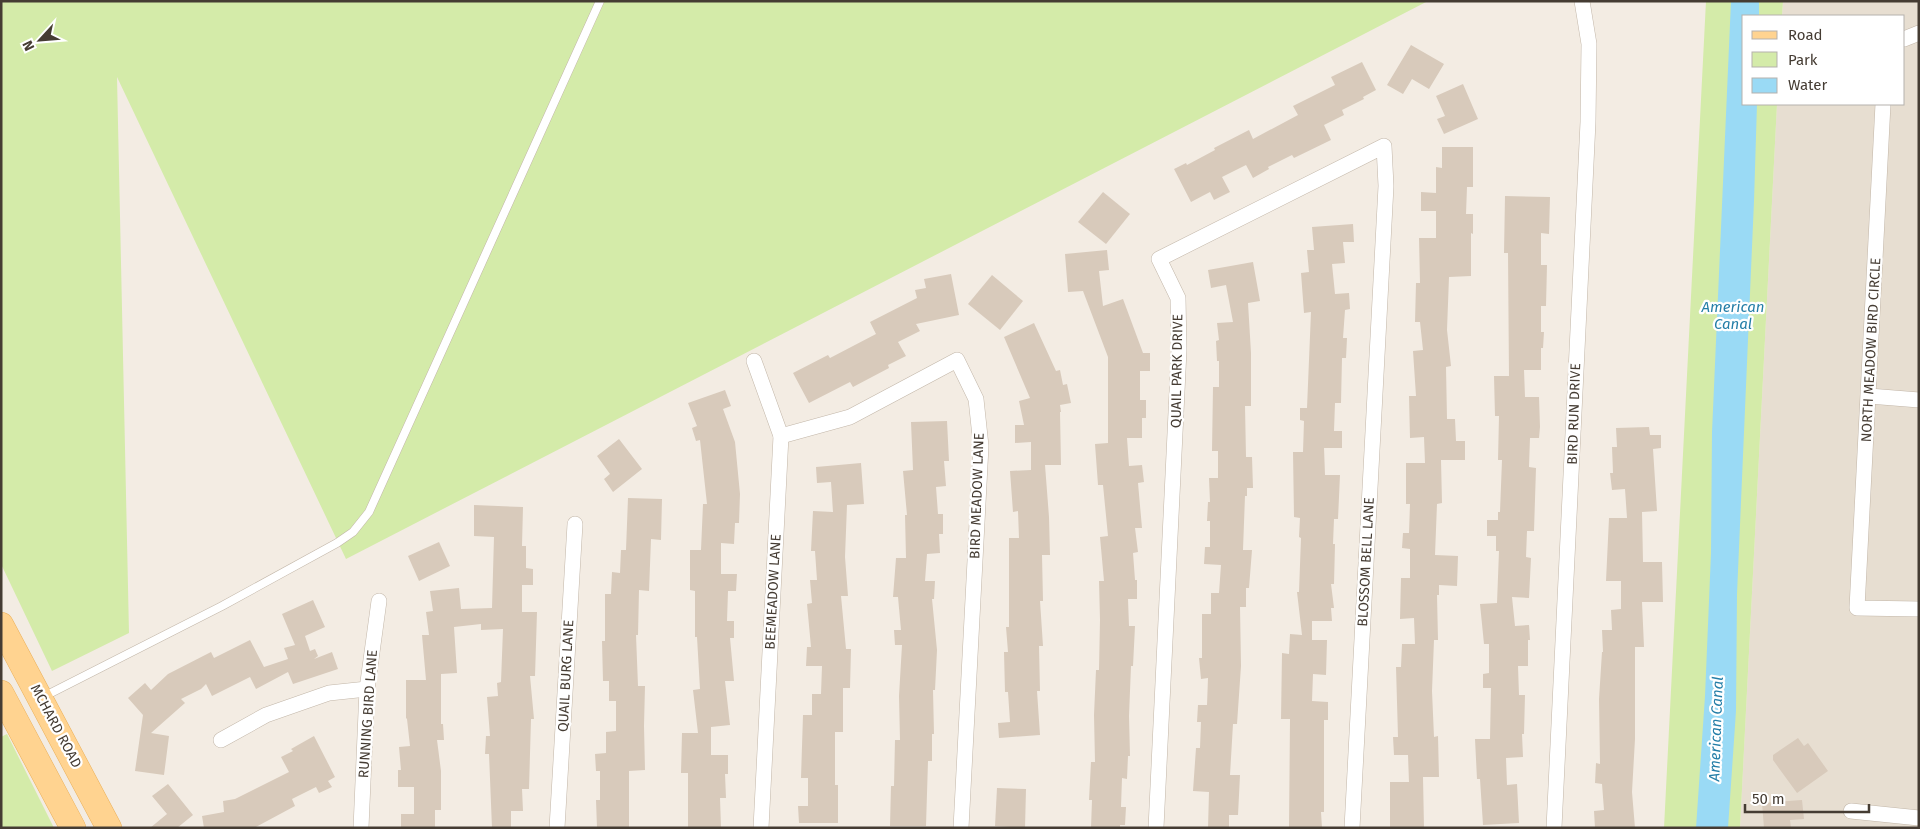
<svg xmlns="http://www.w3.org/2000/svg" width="1920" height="829" viewBox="0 0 1920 829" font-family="'Fira Sans',sans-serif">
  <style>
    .residential { fill: #e7ded1 }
    .green { fill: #d4eba9 }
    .water { fill: #9adaf5 }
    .building { fill: #d8cabb }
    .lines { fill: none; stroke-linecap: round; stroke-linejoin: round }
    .lane-casing { stroke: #c2b6a8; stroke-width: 9 }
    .street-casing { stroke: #c2b6a8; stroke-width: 16 }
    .primary-casing { stroke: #ebb059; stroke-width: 26 }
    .lane { stroke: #fff; stroke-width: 8 }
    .street { stroke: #fff; stroke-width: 15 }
    .primary { stroke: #ffd390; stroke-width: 25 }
    .labels { text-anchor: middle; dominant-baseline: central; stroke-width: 4.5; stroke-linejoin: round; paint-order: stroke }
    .street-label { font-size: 14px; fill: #453c33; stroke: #fff }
    .water-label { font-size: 15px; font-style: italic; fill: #247ea7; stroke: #fff }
  </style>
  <rect width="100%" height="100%" fill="#f3ece3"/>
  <path class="residential" d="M1783 1H1919V828H1740L1777 104H1904V16H1782Z"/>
  <g class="green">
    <path d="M1 1H1428L346 559 117 77 129 633 52 671 1 564Z"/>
    <path d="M1706 1H1783L1782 16H1744V104H1777L1740 828H1664Z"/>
    <path d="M7 734 54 828H1V737Z"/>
  </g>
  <path class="water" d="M1731 1H1759V16H1744V104H1757L1754 201 1737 594 1736 711 1728 828H1696L1705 696 1711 553 1712 432Z"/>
  <g class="building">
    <path d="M1411 45 1444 64 1429 89 1412 79 1403 94 1387 85Z"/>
    <path d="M1362 62 1376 90 1363 97 1364 99 1342 110 1344 115 1324 125 1331 140 1294 158 1292 155 1268 167 1269 169 1253 178 1246 165 1222 177 1230 192 1214 200 1210 192 1191 202 1174 169 1186 163 1187 165 1215 150 1214 148 1249 130 1253 139 1298 115 1293 106 1335 85 1331 77Z"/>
    <path d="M1463 84 1478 119 1444 134 1437 119 1445 116 1436 96Z"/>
    <path d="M1442 147H1473V187H1467L1466 214H1473V234L1471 233V276L1449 277 1447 330 1451 366 1446 367 1447 419H1455L1456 441H1465V460H1441L1442 503 1437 504 1435 555 1458 556 1457 586 1439 585V595H1437L1438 640H1434L1432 691 1434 737 1438 736 1439 777H1423L1424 828H1390V782H1409L1408 755H1394L1393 737H1398L1396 667H1401L1402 644H1415L1414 618 1400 619 1401 578H1410V549L1402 548 1403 533H1409L1410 504H1406V463H1425L1424 437 1410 438 1409 396H1416L1413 351 1423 350 1420 322H1415L1416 283H1420L1419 238H1436V211H1421V192L1436 193V167L1442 168Z"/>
    <path d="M1103 192 1130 214 1106 244 1078 222Z"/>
    <path d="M1505 196 1550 197 1549 234 1541 233V265H1547L1546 306H1541V332H1544L1543 348H1541V370H1524L1525 397H1539L1540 427 1539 438H1530L1529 467 1536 468 1534 531H1527L1526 557 1531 558 1529 598 1512 597 1515 626 1529 625 1530 640H1528V666H1518L1519 695H1525L1524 734H1522L1523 757 1506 758 1507 785 1517 784 1519 823 1483 825 1480 779H1477L1475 739H1490L1491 688H1483V674L1489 673V644H1484L1480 604 1497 603 1499 551H1496V536H1487V520H1498V512H1500L1502 460H1498L1499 416H1495L1494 376H1509L1508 253H1504Z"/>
    <path d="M1353 224 1354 242H1343L1345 263 1332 264 1335 294 1349 293 1350 309 1345 310 1343 338H1347L1346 358H1342L1341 403H1335L1334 431H1342V448H1324L1325 475H1340L1338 519H1334L1333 544H1335L1334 584H1331L1334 608H1331L1332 621H1312V640H1327L1326 675 1313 674 1312 701 1328 702V720H1324V812H1321L1322 828H1289L1290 719H1281L1282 653 1289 654 1290 634 1302 635 1297 592H1299L1301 538 1299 537 1300 518 1294 517 1293 452H1303L1304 421 1300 420V408H1307L1311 312 1304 313 1301 273 1309 272 1307 250H1314L1312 227Z"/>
    <path d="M1107 250 1109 270 1099 271 1103 306 1123 299 1143 353H1150V371H1140V400H1146V418H1142V438H1127L1129 466 1142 465 1144 482 1138 483 1142 528H1135L1138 552 1133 553 1135 580H1137V599H1128L1129 626H1135L1133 666H1131L1129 716 1130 756H1128L1127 779 1122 778 1121 807H1126L1125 825H1120V828H1091L1092 800H1089L1091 762H1095L1094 715 1096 670H1099L1100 620 1099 581H1104L1100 537 1108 536 1103 485H1098L1095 444 1108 443V357L1083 291 1068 292 1065 254Z"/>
    <path d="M1253 262 1260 301 1248 303 1251 353V406H1245L1246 457H1252L1253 488H1247V496H1245L1243 550H1252L1249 588H1246V607H1240L1241 666 1237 724H1233L1230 775H1240L1238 815H1229V828H1208L1209 792 1193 791 1196 748H1200L1201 722H1197L1198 705H1207L1208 678 1201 679 1199 658H1202V614H1211V593H1219L1221 565 1204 564 1205 547H1210V521H1207L1208 502H1210L1209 478H1218V451H1212L1213 387H1219V361H1217L1216 341 1219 340 1217 323 1233 322 1226 285 1211 288 1208 270Z"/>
    <path d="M951 274 959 315 916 324 920 331 898 342 906 356 888 365 889 368 853 387 850 382 809 403 793 373 828 355 830 358 876 334 870 322 917 298 915 290 926 288 924 279Z"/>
    <path d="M992 275 1023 301 1000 330 968 304Z"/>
    <path d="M1034 323 1056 371 1060 370 1063 385 1067 384 1071 403 1060 405 1061 412H1060L1061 465H1045L1049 517 1050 555H1042L1043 601H1040L1043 646H1039L1040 691H1037L1040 735 999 738 998 723 1010 722 1008 692H1005L1004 652H1008L1006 627H1009V538H1019L1018 511 1013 512 1010 471 1031 470V442L1015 443V425H1024L1019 401 1030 398 1004 337Z"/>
    <path d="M725 390 731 406 723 409 735 442 740 494 739 523H735L734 544 721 543V574H737L736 591H728L727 621H734V638H730L734 681H725L730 725 711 727V755H728V774H725L726 798H720L721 828H688V773H681L682 733H698L693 690 700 689 697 637H695V591L690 590V550H701L703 504H707L700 440 696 441 692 428 697 426 688 403Z"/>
    <path d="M947 421 949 461H944L946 486 936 487 938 514H943V534H939L940 553 927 554 925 581H935L934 599H932L937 650 935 690H933L934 734H932V761H928L926 826H890L891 786H894L895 740H900L899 696 902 645H895L894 630H901L898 597H893L896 558H906L905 515H907L903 471 913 470 911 422Z"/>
    <path d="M1649 427 1650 435H1661V448L1653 449 1657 511 1642 512 1643 562H1662L1663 602H1642L1644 647H1635V739L1632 792 1635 828H1595L1594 811 1604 810 1602 784 1595 783 1596 763 1600 764 1599 699 1602 652H1603L1602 630H1612L1611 610 1621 609V581H1606L1609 518H1627L1625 489 1612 490 1610 473H1613L1612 447H1617L1616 428Z"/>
    <path d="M619 439 642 469 613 492 604 479 610 474 597 456Z"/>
    <path d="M861 463 864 504 847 505 845 557 848 596H841L846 649H851L850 688H843V732H835V785H838V823H799L798 806H808V778H801L803 715H812V694H821L822 666H806L807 647H811L807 604 812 603 810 580H817L815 551H811L813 511 833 512 831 482 817 483 816 467Z"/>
    <path d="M628 498 662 499 661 540 651 539 649 591 639 590 638 635H636L638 686H645L644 726 645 770 629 771V828H597L596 800H600V771H596L595 754 606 753V732L616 731V701H609V681H603L602 641H605V594H611L612 572 620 573 621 550H626Z"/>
    <path d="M474 505 523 507 522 546H526V568L533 569V585H522V612H537L535 676H530L534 719H531L529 789H522L523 811H511V828H492L489 754H485L486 736H490L487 697 498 696 497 683 501 682 503 629 481 630V624L454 627 457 673 441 674V724H443L444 740H437L441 771V810H435V828H401V814H414V787H398V770H401L399 747 410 746 407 719 406 718V680H426L422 635H429L426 612 433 611 430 591 459 588 461 609 492 608 494 537 474 536Z"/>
    <path d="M439 542 450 566 419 581 408 556Z"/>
    <path d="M313 600 325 627 305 636 310 651 315 649 318 656 314 659 332 652 338 669 293 684 288 672 256 689 250 677 212 696 206 684 201 689 181 699 185 703 151 733 169 736 164 775 135 771 143 715 128 698 145 683 151 690 168 674 211 652 214 658 250 640 264 667 288 659 284 648 295 645 282 614Z"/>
    <path d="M314 736 335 777 328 781 332 787 319 793 316 787 292 799 295 806 254 828H204L202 816 224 812 223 801 235 799 289 772 281 757 293 751 291 749Z"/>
    <path d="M1798 738 1804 746 1808 743 1828 771 1797 793 1773 760V755Z"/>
    <path d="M168 784 193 815 177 828H150L167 814 152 796Z"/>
    <path d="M997 788 1026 789 1025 828 995 826Z"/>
    <path d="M1802 800 1804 819 1790 820 1791 828H1764L1762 803Z"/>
  </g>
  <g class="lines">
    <defs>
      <path id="lane" d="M43 697 222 606 337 543 353 532 369 512 600 1"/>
      <g id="street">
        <path d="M1904 39 1919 33"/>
        <path d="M1883 104 1857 608 1919 609"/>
        <path d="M754 361 781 436 761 828"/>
        <path d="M1869 396 1919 400"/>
        <path d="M781 436 850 417 957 360 976 399 981 446 961 828"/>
        <path d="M221 740 266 715 329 693 367 689"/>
        <path d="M1851 811 1919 818"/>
        <path d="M361 828 367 689 379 601"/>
        <path d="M557 828 575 524"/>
        <path d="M1156 828 1179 350 1178 298 1159 259 1384 146 1386 186 1352 828"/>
        <path d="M1554 828 1588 122 1589 44 1582 1"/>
      </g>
      <g id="primary">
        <path d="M1 625 109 828"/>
        <path d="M1 693 73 828"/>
      </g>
    </defs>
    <use href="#lane" class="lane-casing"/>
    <use href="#street" class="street-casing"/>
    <use href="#primary" class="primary-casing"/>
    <use href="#lane" class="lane"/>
    <use href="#street" class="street"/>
    <use href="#primary" class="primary"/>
  </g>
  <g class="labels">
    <g class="street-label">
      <text transform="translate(1871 350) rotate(-87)">NORTH MEADOW BIRD CIRCLE</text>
      <text transform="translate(1177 371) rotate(-89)">QUAIL PARK DRIVE</text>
      <text transform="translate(1574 414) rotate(-88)">BIRD RUN DRIVE</text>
      <text transform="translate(977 496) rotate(-88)">BIRD MEADOW LANE</text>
      <text transform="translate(1366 562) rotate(-87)">BLOSSOM BELL LANE</text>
      <text transform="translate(773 592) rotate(-87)">BEEMEADOW LANE</text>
      <text transform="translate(566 676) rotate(-87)">QUAIL BURG LANE</text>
      <text transform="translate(368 714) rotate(-86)">RUNNING BIRD LANE</text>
      <text transform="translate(56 726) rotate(62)">MCHARD ROAD</text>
    </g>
    <g class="water-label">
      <text x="1733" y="307">American<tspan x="1733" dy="17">Canal</tspan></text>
      <text transform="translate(1716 729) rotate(-88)">American Canal</text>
    </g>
  </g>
  <rect width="1920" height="829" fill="none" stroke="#453c33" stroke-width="5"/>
  <rect x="1742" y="15" width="162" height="90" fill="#ffffff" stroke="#b5b1ad"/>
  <rect x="1752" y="31" width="25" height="8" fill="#ffd390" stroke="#b5b1ad"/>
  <text x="1788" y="40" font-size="15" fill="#453c33">Road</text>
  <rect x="1752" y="52" width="25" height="15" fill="#d4eba9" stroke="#b5b1ad"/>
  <text x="1788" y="65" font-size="15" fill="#453c33">Park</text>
  <rect x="1752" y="78" width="25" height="15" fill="#9adaf5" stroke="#b5b1ad"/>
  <text x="1788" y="90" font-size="15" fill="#453c33">Water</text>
  <g transform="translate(40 40) rotate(244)" stroke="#ffffff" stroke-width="4" paint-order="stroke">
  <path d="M0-4L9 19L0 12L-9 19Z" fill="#453c33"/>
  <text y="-8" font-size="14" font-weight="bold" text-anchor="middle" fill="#453c33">N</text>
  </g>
  <path d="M1745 804v8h124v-8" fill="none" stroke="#453c33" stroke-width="2.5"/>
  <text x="1752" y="804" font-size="15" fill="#453c33" stroke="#ffffff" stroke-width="4" paint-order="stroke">50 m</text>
</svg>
